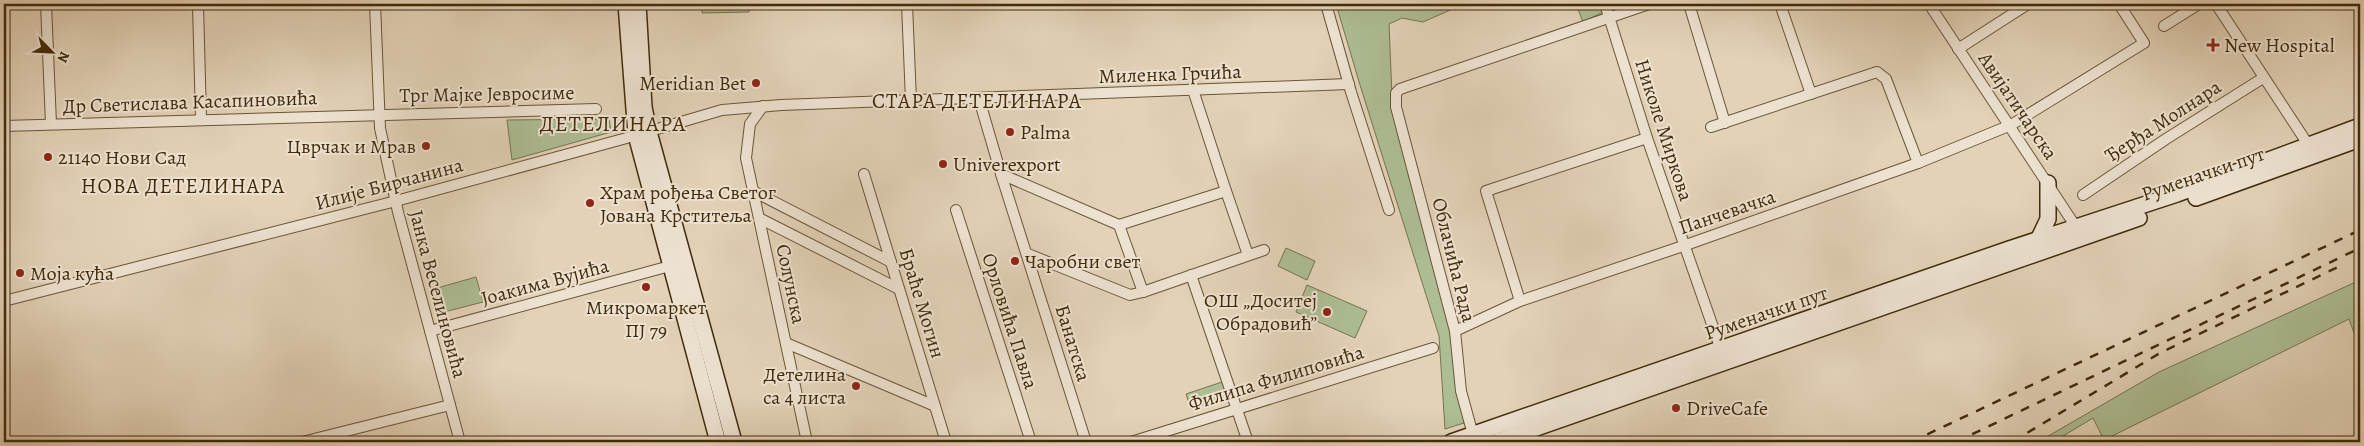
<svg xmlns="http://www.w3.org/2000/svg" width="2364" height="446" viewBox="0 0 2364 446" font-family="Alegreya,serif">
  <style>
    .green { fill: #adbd94; stroke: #77744f }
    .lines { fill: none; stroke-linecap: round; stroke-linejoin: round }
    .street-casing { stroke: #6a5536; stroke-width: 12 }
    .secondary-casing { stroke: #412b0a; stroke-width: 18 }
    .street { stroke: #ede2d1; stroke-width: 10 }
    .secondary { stroke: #ede2d1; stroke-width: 15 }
    .rail { stroke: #412b0a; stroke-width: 2.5; stroke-dasharray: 9 9; stroke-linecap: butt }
    .poi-dot { fill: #8f2418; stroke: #ede2d1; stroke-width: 2 }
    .labels { text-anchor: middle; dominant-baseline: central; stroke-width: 4; stroke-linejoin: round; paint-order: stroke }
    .poi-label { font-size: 20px; fill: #412b0a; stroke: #ede2d1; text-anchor: start }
    .street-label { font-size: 20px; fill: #412b0a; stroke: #ede2d1 }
    .neighbourhood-label { font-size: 21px; letter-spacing: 1px; fill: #412b0a; stroke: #ede2d1 }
    .quarter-label { font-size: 22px; letter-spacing: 1px; fill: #412b0a; stroke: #ede2d1 }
  </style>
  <rect width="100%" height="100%" fill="#e3d2b8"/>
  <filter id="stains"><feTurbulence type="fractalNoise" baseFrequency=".004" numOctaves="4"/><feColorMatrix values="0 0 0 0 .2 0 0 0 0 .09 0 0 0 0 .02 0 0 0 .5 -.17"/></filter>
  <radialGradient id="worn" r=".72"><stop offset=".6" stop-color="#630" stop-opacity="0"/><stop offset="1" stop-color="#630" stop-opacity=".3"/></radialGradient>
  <g class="green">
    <path d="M702 4H749V12L702 13Z"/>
    <path d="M1336 4H1464L1423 22 1402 18 1389 24 1392 96 1455 331 1464 423 1445 429 1439 336 1360 85Z"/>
    <path d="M1576 4H1605L1607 10 1583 22Z"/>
    <path d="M609 119 611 132 512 160 507 120Z"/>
    <path d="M1286 248 1315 261 1307 280 1278 266Z"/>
    <path d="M476 277 483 302 444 312 437 288Z"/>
    <path d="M2360 280V349L2349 319 2104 440 2093 418 2053 442H2038L2159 372Z"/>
    <path d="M1307 285 1367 311 1355 338 1296 312Z"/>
    <path d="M1222 382 1227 397 1191 409 1186 394Z"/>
  </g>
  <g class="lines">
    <defs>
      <g id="street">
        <path d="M46 4 51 124"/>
        <path d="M198 4 201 119"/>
        <path d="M375 4 380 128 398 212 460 442"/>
        <path d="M907 4 911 101"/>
        <path d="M1326 4 1351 92 1389 210"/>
        <path d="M1605 4 1647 138 1721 350"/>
        <path d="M1689 4 1725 123"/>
        <path d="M1780 4 1811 94"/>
        <path d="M1929 4 2072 221V232"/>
        <path d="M2216 4 2311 149"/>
        <path d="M2164 26 2199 4"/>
        <path d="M1958 49 2028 4"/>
        <path d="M1193 90 1226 191"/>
        <path d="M979 99 1001 174 1119 225"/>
        <path d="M763 106 750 124 746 158 807 442"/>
        <path d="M4 126 596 109"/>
        <path d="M1711 127 1877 72 1886 79 1918 163"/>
        <path d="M864 174 946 442"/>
        <path d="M1001 174 1086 442"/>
        <path d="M753 191 891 262"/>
        <path d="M2083 195 2166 139 2263 78"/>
        <path d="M956 210 1031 442"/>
        <path d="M759 218 899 289"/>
        <path d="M1028 254 1130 295 1143 292"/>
        <path d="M1248 255 1226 191 1119 225 1143 292 1264 250"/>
        <path d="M1191 275 1248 442"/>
        <path d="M4 301 396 201 623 139 722 110 781 105 1349 84"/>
        <path d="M1520 301 1486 191 1647 138"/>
        <path d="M430 331 670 266"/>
        <path d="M1455 331 1520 301 1683 246 1918 163 2011 125 2144 43 2119 4"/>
        <path d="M786 343 935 406"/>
        <path d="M302 442 450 405"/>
        <path d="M1131 442 1433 348"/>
        <path d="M1475 442 1461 391 1455 331 1396 107V93L1400 89 1649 4"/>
      </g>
      <g id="secondary">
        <path d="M626 4 636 135 718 442"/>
        <path d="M638 4 644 107 649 132 734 442"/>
        <path d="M2196 198 2360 139"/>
        <path d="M2038 240 2048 219V183"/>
        <path d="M1451 442 2009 249 2177 194 2360 126"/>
        <path d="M1496 442 2139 218"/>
      </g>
    </defs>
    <use href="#street" class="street-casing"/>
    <use href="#secondary" class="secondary-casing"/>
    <use href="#street" class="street"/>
    <use href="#secondary" class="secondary"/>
    <g class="rail">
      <path d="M1911 442 2360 230"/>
      <path d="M1956 442 2360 248"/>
      <path d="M2012 442 2160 353 2342 265"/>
    </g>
  </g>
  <g class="poi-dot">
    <path d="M2210.5 37.5h5v5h5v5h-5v5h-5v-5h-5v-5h5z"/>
    <circle cx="756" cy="83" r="5"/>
    <circle cx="1010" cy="132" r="5"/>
    <circle cx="426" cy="146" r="5"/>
    <circle cx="48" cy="157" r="5"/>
    <circle cx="943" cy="164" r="5"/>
    <circle cx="590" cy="203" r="5"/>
    <circle cx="1015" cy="261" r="5"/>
    <circle cx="20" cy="273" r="5"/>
    <circle cx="646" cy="287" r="5"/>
    <circle cx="1327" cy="312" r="5"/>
    <circle cx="856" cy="386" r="5"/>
    <circle cx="1676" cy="408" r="5"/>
  </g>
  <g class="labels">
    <g class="poi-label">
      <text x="2224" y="45">New Hospital</text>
      <text x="746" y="83" text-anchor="end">Meridian Bet</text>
      <text x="1020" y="132">Palma</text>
      <text x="416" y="146" text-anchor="end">Цврчак и Мрав</text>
      <text x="58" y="157">21140 Нови Сад</text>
      <text x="953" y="164">Univerexport</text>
      <text x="600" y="192">Храм рођења Светог<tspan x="600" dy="23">Јована Крститеља</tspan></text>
      <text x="1025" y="261">Чаробни свет</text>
      <text x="30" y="273">Моја кућа</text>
      <text x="1317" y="300" text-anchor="end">ОШ „Доситеј<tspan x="1317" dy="23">Обрадовић”</tspan></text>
      <text x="646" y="307" text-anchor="middle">Микромаркет<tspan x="646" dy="23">ПЈ 79</tspan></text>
      <text x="846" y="374" text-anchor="end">Детелина<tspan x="846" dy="23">са 4 листа</tspan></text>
      <text x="1686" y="408">DriveCafe</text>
    </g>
    <g class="street-label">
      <text transform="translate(1170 74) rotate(-2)">Миленка Грчића</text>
      <text transform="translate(487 94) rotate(-1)">Трг Мајке Јевросиме</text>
      <text transform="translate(190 102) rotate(-2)">Др Светислава Касапиновића</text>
      <text transform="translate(2018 106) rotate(56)">Авијатичарска</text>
      <text transform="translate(2163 121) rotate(-33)">Ђерђа Молнара</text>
      <text transform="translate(1664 130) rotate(72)">Николе Миркова</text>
      <text transform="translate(2203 174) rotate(-19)">Руменачки пут</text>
      <text transform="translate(389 184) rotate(-15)">Илије Бирчанина</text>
      <text transform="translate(1727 212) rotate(-19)">Панчевачка</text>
      <text transform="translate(1454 260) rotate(76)">Облачића Рада</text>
      <text transform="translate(545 282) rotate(-15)">Јоакима Вујића</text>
      <text transform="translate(791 284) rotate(78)">Солунска</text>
      <text transform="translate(438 294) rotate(75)">Јанка Веселиновића</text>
      <text transform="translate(922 303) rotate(73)">Браће Могин</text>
      <text transform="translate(1766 313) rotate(-19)">Руменачки пут</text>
      <text transform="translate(1010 321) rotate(72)">Орловића Павла</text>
      <text transform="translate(1073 343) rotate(73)">Банатска</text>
      <text transform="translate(1276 378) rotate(-17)">Филипа Филиповића</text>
    </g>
    <g class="neighbourhood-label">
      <text x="977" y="101">СТАРА ДЕТЕЛИНАРА</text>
      <text x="183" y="186">НОВА ДЕТЕЛИНАРА</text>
    </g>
    <g class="quarter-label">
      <text x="613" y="124">ДЕТЕЛИНАРА</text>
    </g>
  </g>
  <rect width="2364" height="446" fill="none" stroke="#e3d2b8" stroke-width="20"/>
  <rect x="5" y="5" width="2354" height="436" fill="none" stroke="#412b0a" stroke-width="2.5"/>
  <rect x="10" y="10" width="2344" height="426" fill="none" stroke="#412b0a"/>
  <g transform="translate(52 52) rotate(114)" stroke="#ede2d1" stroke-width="4" paint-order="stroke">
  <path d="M0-4L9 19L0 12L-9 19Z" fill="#412b0a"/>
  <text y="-8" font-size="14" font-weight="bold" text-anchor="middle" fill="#412b0a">N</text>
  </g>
  <rect width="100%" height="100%" filter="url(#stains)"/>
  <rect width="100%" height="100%" fill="url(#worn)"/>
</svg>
